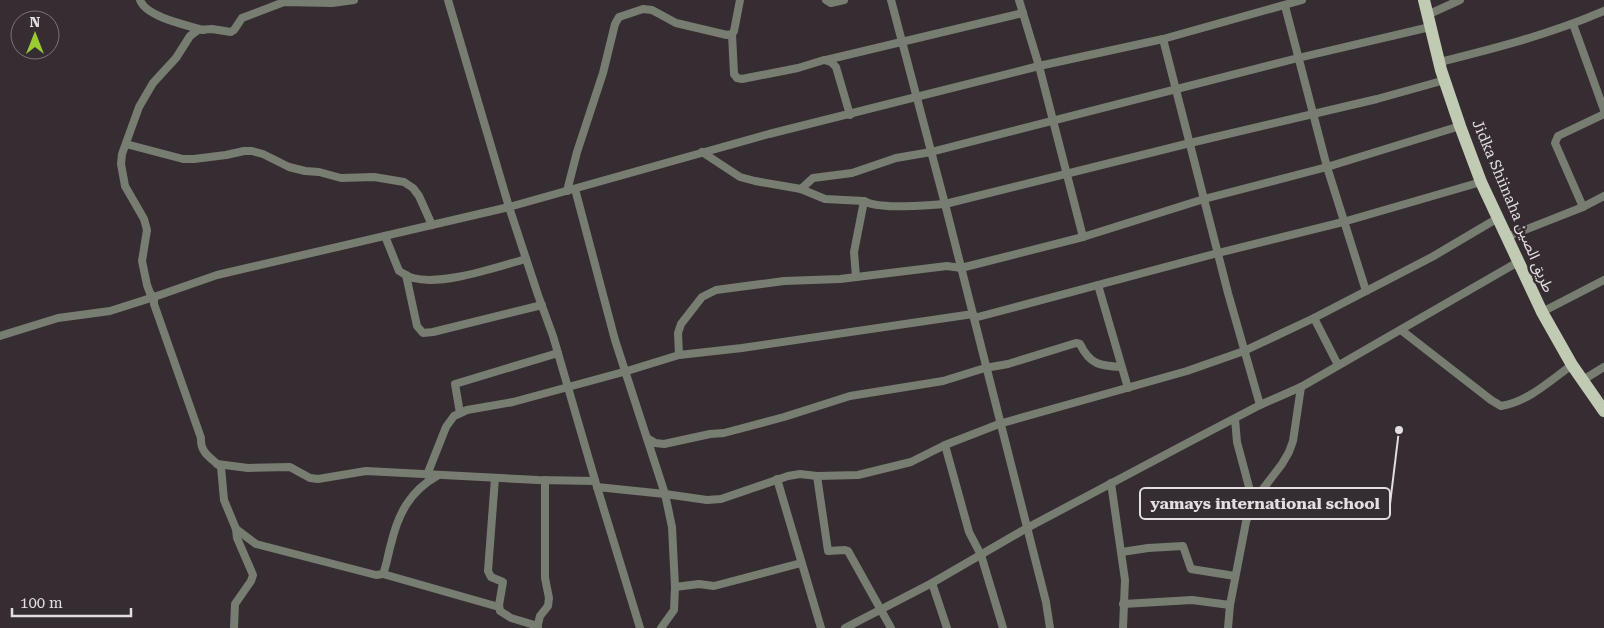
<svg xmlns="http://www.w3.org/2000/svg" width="1604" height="628" viewBox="0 0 1604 628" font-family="'Roboto Serif','Noto Sans Arabic',serif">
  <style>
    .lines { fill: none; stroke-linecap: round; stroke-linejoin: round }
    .street { stroke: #787d71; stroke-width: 8 }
    .primary { stroke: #c1cbb3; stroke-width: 12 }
    .labels { text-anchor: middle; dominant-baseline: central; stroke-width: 5; stroke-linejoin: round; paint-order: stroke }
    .street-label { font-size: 15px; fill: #e4dee1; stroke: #362d32 }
    .leader { fill: none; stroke: #e4dee1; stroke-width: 2 }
    .callout-dot { fill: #e4dee1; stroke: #362d32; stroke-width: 2 }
    .callout { fill: #362d32; stroke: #e4dee1; stroke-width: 2 }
    .callout-label { font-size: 16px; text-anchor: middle; font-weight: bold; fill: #e4dee1 }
  </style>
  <rect width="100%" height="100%" fill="#362d32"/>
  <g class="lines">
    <g class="street">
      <path d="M140 0C146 17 186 25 203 30"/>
      <path d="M448 0 509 207 538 295 553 336 597 487 640 628"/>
      <path d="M740 0 734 31 732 34 734 74 737 78 742 79 798 68 824 60 831 62 836 67 850 115"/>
      <path d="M826 0 831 3 844 0"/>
      <path d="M891 0 945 204 1046 602 1050 628"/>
      <path d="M1019 0 1039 66 1083 237"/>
      <path d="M1285 6 1327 167 1366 291"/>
      <path d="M1427 15 1460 0"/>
      <path d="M1573 24 1604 110"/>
      <path d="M1163 39 1228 293 1260 405"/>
      <path d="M826 60 1023 13"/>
      <path d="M1440 62C1496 48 1551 34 1604 11"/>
      <path d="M126 144 183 159H194L226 155 244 151H252L263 154 289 167 305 171 319 172 341 178 374 177 404 182 413 188 419 196 432 225"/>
      <path d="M702 152 740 177 755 181 801 189 825 199 864 201C880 210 926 205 945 204L1190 143 1377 99 1445 80"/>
      <path d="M575 189 615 340 665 494 672 527 675 587 699 584 714 586 801 563"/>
      <path d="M801 189 813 178 852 173 896 158 931 152 1298 58 1430 27"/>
      <path d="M567 191 577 152 603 73 615 24 619 17 643 9 652 10 676 23 727 35 732 34"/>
      <path d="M1583 207 1555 143 1558 136 1604 114"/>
      <path d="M385 236 399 271C403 273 408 277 413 278 443 286 496 267 526 259"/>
      <path d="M1507 237 1583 207 1604 196"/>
      <path d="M406 275 417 326 423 333 433 332 542 305"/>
      <path d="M856 277 854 252 864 201"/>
      <path d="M1098 285 1128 388"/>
      <path d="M1542 312 1604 280"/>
      <path d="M974 318 1218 253 1343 222 1481 182"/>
      <path d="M1314 318 1338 365"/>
      <path d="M1401 330 1491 400 1501 406C1528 402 1551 380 1572 365"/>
      <path d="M0 336 58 318 110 311 154 297 150 293 147 285 142 261 147 230 144 219 125 186 121 164 122 154 139 107 153 83 176 58 190 36 198 30 212 29 231 32 234 30 242 18 284 2 332 3 354 0"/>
      <path d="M679 355 678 333 681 324 702 297 716 290 784 281 840 279 947 266 961 268 1083 237 1204 199 1327 167 1460 126"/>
      <path d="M1583 380 1604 367"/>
      <path d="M460 413 455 384 558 353"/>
      <path d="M1235 419 1237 442 1253 502"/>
      <path d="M647 438 655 443 664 444 710 434 724 433 784 417 850 396 943 381 985 368 1008 364 1076 343 1080 344C1090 365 1101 366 1121 367"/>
      <path d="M945 445 969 532 981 555 1003 628"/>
      <path d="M217 464 248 468 290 467 310 478 318 479 366 471 538 480 595 481"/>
      <path d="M427 475 446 427 454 416 467 410 513 402 627 371 679 355 742 348 973 314"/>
      <path d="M817 476 828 551 845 550 848 551 891 628"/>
      <path d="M495 478 488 571 491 577 503 582 499 605 500 611 511 618 538 626"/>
      <path d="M777 479 821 628"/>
      <path d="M1111 483 1125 580 1123 628"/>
      <path d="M597 487 665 494 707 500 721 499 788 476 800 474 817 476 858 475 911 462 945 445 999 424 1187 371 1244 351 1314 318 1432 257 1498 218"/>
      <path d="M236 529 256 544 376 575 383 574C387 564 388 554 391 544 398 514 410 491 437 476"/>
      <path d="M1122 552 1148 548 1183 546 1191 569 1235 576"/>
      <path d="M383 574 499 607"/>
      <path d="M932 583 947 628"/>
      <path d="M1123 604 1192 600 1230 605"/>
      <path d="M234 628 235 604 251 581 253 575 237 538 236 529 224 500 221 467C211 458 200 453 201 438L154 304V297L217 275 509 207 769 134 1039 66 1163 39 1302 0"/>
      <path d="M537 628 540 616 548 606 549 598 545 578V480"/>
      <path d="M661 628 674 610 675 587"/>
      <path d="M845 628 932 583 1027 528 1193 440 1260 405 1301 387 1518 262"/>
      <path d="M1228 628 1230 605 1246 522 1253 502 1282 464 1289 452 1293 441 1301 387"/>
    </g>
    <path class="primary" d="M1424 0 1441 70 1460 126 1481 182 1542 312 1572 365 1604 411"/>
  </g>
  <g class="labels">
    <g class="street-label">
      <text transform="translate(1513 206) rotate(67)">Jidka Shiinaha طريق الصين</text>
    </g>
  </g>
  <path class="leader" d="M1399 430L1390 504"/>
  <circle class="callout-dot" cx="1399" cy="430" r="5"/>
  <rect class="callout" x="1140" y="488" width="250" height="31" rx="5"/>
  <g class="callout-label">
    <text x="1265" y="509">yamays international school</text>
  </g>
  <g transform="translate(35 35)"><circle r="24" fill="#362d32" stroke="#7c7478"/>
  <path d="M0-4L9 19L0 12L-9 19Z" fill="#9bcb33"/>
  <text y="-8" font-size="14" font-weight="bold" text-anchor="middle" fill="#e4dee1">N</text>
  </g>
  <path d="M12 608v8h119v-8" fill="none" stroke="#e4dee1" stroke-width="2.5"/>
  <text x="20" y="608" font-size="15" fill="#e4dee1" stroke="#362d32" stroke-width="4" paint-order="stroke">100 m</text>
</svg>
